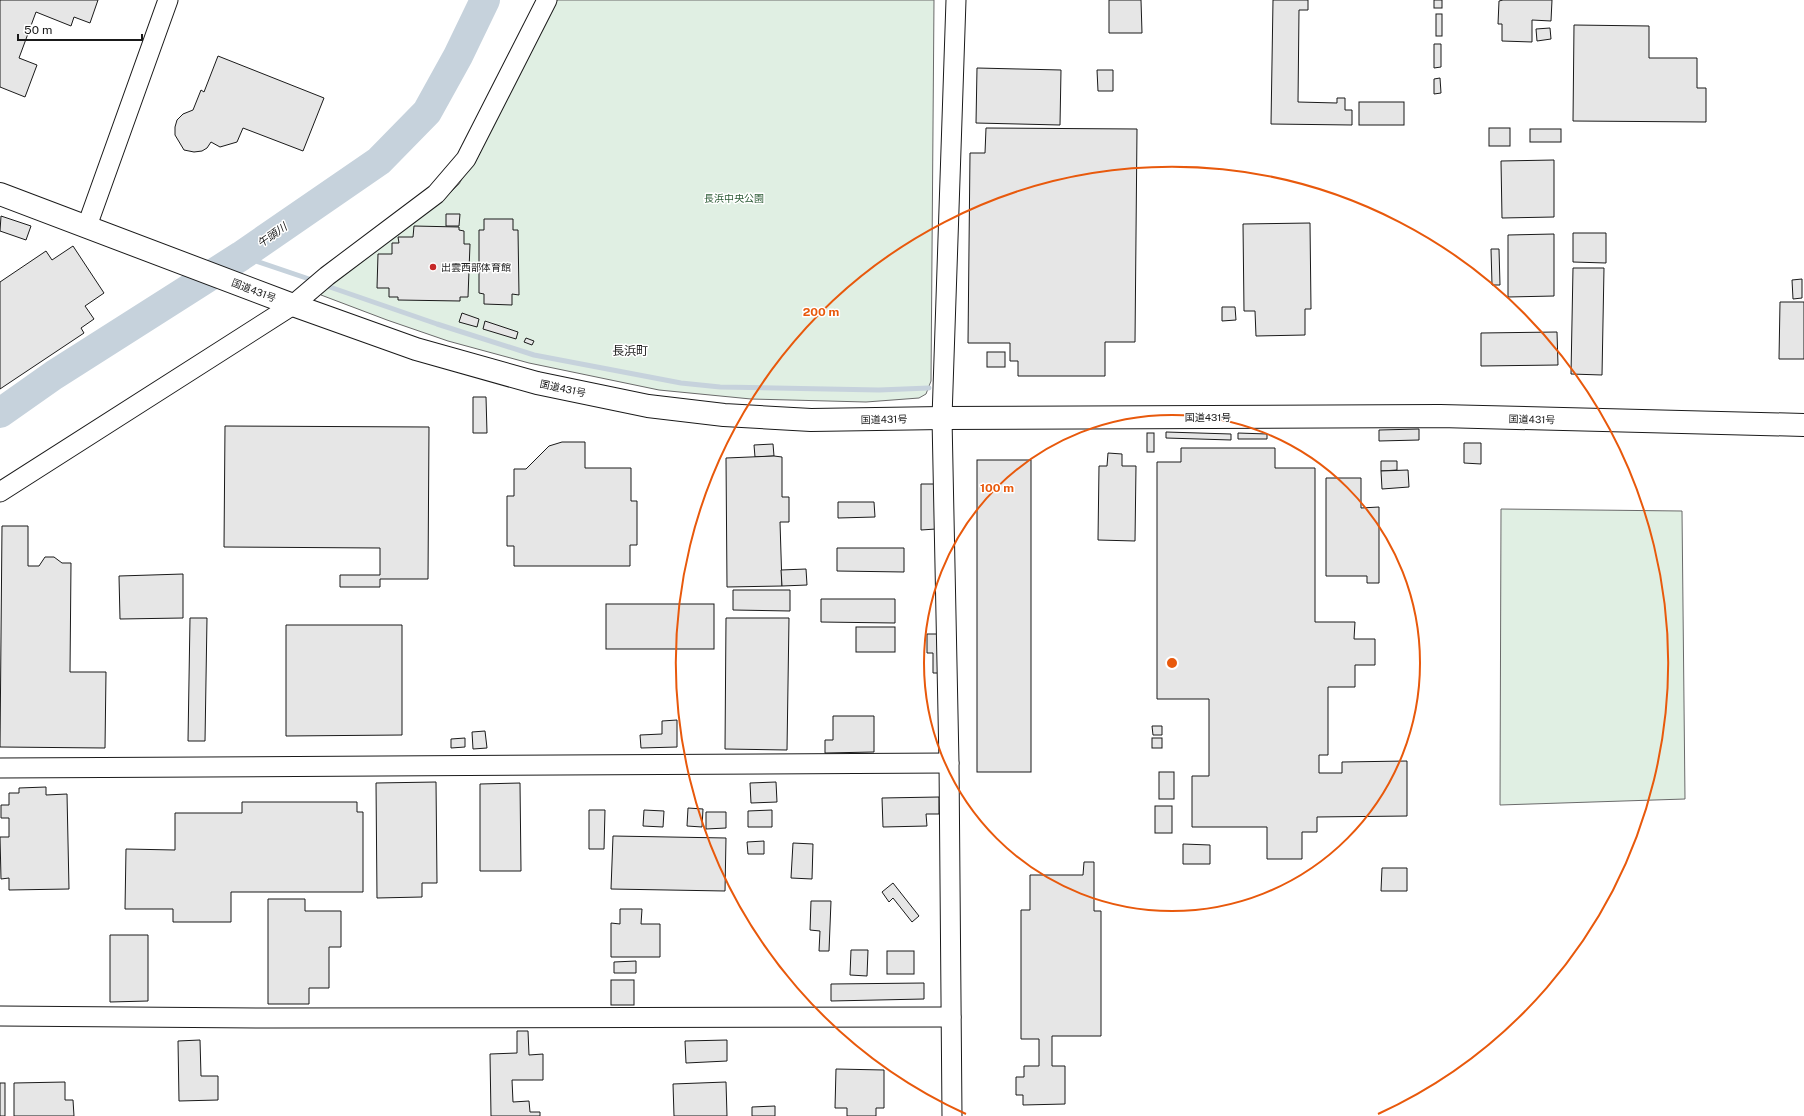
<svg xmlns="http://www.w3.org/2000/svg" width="1804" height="1116" viewBox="0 0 1804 1116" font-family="'Public Sans','Noto Sans JP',sans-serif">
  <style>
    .green { fill: #e0efe3; stroke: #6a6a6a }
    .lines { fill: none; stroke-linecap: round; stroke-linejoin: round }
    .stream { stroke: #c6d2dc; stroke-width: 5 }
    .river { stroke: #c6d2dc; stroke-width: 30 }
    .building { fill: #e6e6e6; stroke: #1a1a1a }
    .minor-casing { stroke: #1a1a1a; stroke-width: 21 }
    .highway-casing { stroke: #1a1a1a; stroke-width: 24 }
    .minor { stroke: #fff; stroke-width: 19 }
    .highway { stroke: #fff; stroke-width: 22 }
    .ring { fill: none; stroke: #e8590c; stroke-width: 2 }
    .poi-dot { fill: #c62828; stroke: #fff; stroke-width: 1.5 }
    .labels { text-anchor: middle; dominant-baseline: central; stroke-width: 3; stroke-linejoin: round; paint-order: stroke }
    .park-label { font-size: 10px; fill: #2b5a34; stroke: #fff }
    .poi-label { font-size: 10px; fill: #1a1a1a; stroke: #fff; text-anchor: start }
    .street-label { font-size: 10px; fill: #1a1a1a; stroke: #fff }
    .water-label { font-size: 11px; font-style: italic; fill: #1a1a1a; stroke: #fff }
    .quarter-label { font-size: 12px; fill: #1a1a1a; stroke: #fff }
    .centre { fill: #e8590c; stroke: #fff; stroke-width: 2 }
    .ring-label { font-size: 12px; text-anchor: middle; font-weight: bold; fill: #e8590c; stroke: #fff; stroke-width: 3; stroke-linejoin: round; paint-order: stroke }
  </style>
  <rect width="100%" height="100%" fill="#fff"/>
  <g class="green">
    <path d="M557 0H934L931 381 926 394 919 398 866 402 751 399 659 390 529 363 448 341 387 320 321 295 318 290 415 221 446 197 459 184 495 122Z"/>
    <path d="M1501 509 1682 511 1685 799 1500 805Z"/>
  </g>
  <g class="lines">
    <g class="stream">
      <path d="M241 256 315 281"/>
      <path d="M324 285 437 324 534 355 681 383 720 387 879 390 929 388"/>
    </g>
    <path class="river" d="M0 413 54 375 241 256 379 161 427 112 458 56 485 0"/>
  </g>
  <g class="building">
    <path d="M0 0H98L90 23 74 17 71 26 36 12 19 58 37 65 25 97 0 87Z"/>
    <path d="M1109 0H1141L1142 33H1109Z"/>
    <path d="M1273 0H1308V10H1299L1298 102 1337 103V98H1345V110H1352V125L1271 124Z"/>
    <rect x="1434" y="0" width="8" height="8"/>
    <path d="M1503 0H1552L1551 21 1532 20V42L1502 41V24H1498L1499 1Z"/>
    <rect x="1436" y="14" width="6" height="22"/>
    <path d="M1574 25 1649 26V58H1697V88H1706V122L1573 121Z"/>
    <path d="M1550 28 1551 39 1537 41 1536 29Z"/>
    <path d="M1434 44H1441V67L1434 68Z"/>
    <path d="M218 56 324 98 303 151 243 128 237 142 220 147 211 142 207 148 202 151 194 152 184 150 175 135V127L177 120 183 114 193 110 201 90 204 92Z"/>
    <path d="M977 68 1061 70 1060 125 976 123Z"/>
    <path d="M1097 70H1113V91H1098Z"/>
    <path d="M1440 78 1441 93 1434 94V79Z"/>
    <rect x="1359" y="102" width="45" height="23"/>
    <path d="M986 128 1137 129 1135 342H1105V376H1018V361H1010V343H968L970 153H985Z"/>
    <rect x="1489" y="128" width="21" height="18"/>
    <rect x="1530" y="129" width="31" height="13"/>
    <path d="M1554 160V217L1502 218 1501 161Z"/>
    <path d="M446 214H460L459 226H446Z"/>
    <path d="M1 216 31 226 26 240 0 231Z"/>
    <path d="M484 219H513V230H518L519 295 512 294V305L484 304V294L479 293V230H484Z"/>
    <path d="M1310 223 1311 309H1305V335L1256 336 1255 311H1244L1243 224Z"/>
    <path d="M414 226 459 227V230L464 231V244H470L468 297H460V301L398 300V297H389V288H377L378 254H392V243H399L398 237H413Z"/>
    <path d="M1573 233H1606V263L1573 262Z"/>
    <path d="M1554 234V296L1508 297V235Z"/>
    <path d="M73 246 104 293 85 306 94 319 81 328 84 333 0 389V282L46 251 52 260Z"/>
    <path d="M1491 249H1499L1500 285H1492Z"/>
    <path d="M1573 268H1604L1602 375 1571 374Z"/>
    <path d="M1802 279V298L1793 299 1792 280Z"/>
    <path d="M1780 302H1804V359H1779Z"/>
    <path d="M1222 307H1235L1236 320 1222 321Z"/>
    <path d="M462 313 479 319 477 327 459 322Z"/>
    <path d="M485 321 518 332 516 339 483 329Z"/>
    <path d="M1557 332 1558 365 1481 366V333Z"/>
    <path d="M526 338 534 341 532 345 524 342Z"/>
    <rect x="987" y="352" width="18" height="15"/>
    <path d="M473 397H486L487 433H473Z"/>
    <path d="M225 426 429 427 428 579H380V587H340V575H380V548L224 547Z"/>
    <path d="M1419 429V440L1379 441V430Z"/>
    <path d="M1166 432 1231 434V440L1166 438Z"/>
    <rect x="1147" y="433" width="7" height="19"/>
    <path d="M1238 433 1267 434V439H1238Z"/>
    <path d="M562 442H585V468H631V501H637V545H630V566H514V546H507V496H514V469H526L549 446Z"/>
    <path d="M1464 443H1481V464L1464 463Z"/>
    <path d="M773 444 774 456 755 457 754 445Z"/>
    <path d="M1181 448H1275V468H1315V622H1355L1354 639H1375V665H1355V687H1328V755H1319V773H1342V762L1407 761V816L1317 817V832H1302V859H1267V827H1192V776H1209V699H1157V462H1181Z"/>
    <path d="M1108 453 1122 454V466H1136L1135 541 1098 540 1099 466H1107Z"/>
    <path d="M774 456 782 457V497H789V522H780L782 586 727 587 726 458Z"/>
    <rect x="977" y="460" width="54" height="312"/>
    <path d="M1381 461H1397V470L1381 471Z"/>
    <path d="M1408 470 1409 487 1382 489 1381 471Z"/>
    <path d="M1326 478H1361V508L1379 507V583H1367V576H1326Z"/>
    <path d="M921 484H936V529L921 530Z"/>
    <path d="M838 502H874L875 517 838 518Z"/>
    <path d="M2 526H28V566H39L45 557H54L62 563H71L70 672H106L105 748 0 747Z"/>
    <path d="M837 548H904V572L837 571Z"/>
    <path d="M806 569 807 585 782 586 781 570Z"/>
    <path d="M183 574V618L120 619 119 576Z"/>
    <path d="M733 590H790V611L733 610Z"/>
    <path d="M821 599H895V623L821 622Z"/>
    <rect x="606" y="604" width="108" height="45"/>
    <path d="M190 618H207L205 741H188Z"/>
    <path d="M726 618H789L787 750 725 749Z"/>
    <path d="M286 625H402V735L286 736Z"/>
    <rect x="856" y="627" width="39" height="25"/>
    <path d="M927 634H938V673H933V653H927Z"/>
    <path d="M833 716H874V752L825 753V740H833Z"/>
    <path d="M677 720V747L641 748 640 735 662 734V721Z"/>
    <path d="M1152 726H1162V735H1153Z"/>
    <path d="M485 731 487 748 473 749 472 732Z"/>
    <path d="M465 738V747L451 748V739Z"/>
    <rect x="1152" y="738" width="10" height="10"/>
    <rect x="1159" y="772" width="15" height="27"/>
    <path d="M436 782 437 883H422V897L377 898 376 783Z"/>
    <path d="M776 782 777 802 751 803 750 783Z"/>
    <path d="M520 783 521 871H480V784Z"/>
    <path d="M46 787V795L67 794 69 889 9 890V878L1 879 0 837H9V818H1V805H9V793H19V788Z"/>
    <path d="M939 797V814H926L927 826 883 827 882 798Z"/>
    <path d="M242 802H357V812H363V892H231V922H173V909H125L126 849 175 850V813H242Z"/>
    <rect x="1155" y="806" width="17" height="27"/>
    <path d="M688 808 703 809 702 827 687 826Z"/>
    <path d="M589 810H605L604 849H589Z"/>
    <path d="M644 810 664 811 663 827 643 826Z"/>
    <path d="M772 810V827H748V811Z"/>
    <path d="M706 812H726V828L706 829Z"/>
    <path d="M613 836 726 838 725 891 611 889Z"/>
    <path d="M764 841V854H748L747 842Z"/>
    <path d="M793 843 813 844 812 879 791 878Z"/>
    <path d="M1183 844 1210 845V864H1183Z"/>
    <path d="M1084 862H1094V911H1101V1036H1052V1066H1065V1104L1023 1105V1095H1016V1077H1024V1066H1039V1039H1021V910H1030V875H1083Z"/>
    <path d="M1382 868H1407V891H1381Z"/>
    <path d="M893 883 919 916 912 922 893 898 889 902 882 892Z"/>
    <path d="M268 899H305V911H341V947H329V988H309V1004H268Z"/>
    <path d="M811 901H831L829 951H819L820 931 810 930Z"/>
    <path d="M620 909H642L641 924H660V957H611V923L620 924Z"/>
    <path d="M110 935H148V1001L110 1002Z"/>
    <path d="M851 950H868L867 976 850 975Z"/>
    <rect x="887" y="951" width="27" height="23"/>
    <path d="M636 961V973H614V962Z"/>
    <rect x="611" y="980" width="23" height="25"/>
    <path d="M924 983V999L831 1001V984Z"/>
    <path d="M517 1031H528L529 1055 543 1054V1080H512L513 1102 529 1101 530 1112H540V1116H491L490 1054 517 1053Z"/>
    <path d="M200 1040 201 1076H218V1100L179 1101 178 1041Z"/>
    <path d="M727 1040V1061L686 1063 685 1041Z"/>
    <path d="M836 1069 884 1070V1108H876V1116H847V1108H835Z"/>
    <path d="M65 1082V1100H73L74 1116H14V1083Z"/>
    <path d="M726 1082 727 1116H674L673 1084Z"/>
    <rect x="0" y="1083" width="5" height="33"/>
    <path d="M775 1106V1116H752V1107Z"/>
  </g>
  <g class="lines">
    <defs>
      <g id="minor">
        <path d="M87 226 168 0"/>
        <path d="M0 492 293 305 327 276 436 194 466 159 547 0"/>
        <path d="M0 768 949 763"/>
        <path d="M0 1016 266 1018 951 1017"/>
        <path d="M952 1116 949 763 942 418 956 0"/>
      </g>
      <path id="highway" d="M0 194 293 305 416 349 537 383 648 406 724 415 811 420 942 418 1440 416 1804 425"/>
    </defs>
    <use href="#minor" class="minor-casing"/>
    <use href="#highway" class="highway-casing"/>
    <use href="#minor" class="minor"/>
    <use href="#highway" class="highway"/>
  </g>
  <g class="ring">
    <circle cx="1172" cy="663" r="248"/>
    <path d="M966 1114A496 496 0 1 1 1378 1114"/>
  </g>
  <circle class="poi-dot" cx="433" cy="267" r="4"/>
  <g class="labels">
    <g class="park-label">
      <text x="734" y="198">長浜中央公園</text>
    </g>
    <g class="poi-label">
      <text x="441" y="267">出雲西部体育館</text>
    </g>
    <g class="street-label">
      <text transform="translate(254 290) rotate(21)">国道431号</text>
      <text transform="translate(563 388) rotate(12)">国道431号</text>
      <text x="1208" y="417">国道431号</text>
      <text transform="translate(884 419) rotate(-1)">国道431号</text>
      <text transform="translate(1532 419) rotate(1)">国道431号</text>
    </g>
    <g class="water-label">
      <text transform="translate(272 235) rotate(-35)">午頭川</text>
    </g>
    <g class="quarter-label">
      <text x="630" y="351">長浜町</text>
    </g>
  </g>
  <circle cx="1172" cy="663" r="6" class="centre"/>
  <g class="ring-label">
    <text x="821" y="316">200 m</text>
    <text x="997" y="492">100 m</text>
  </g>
  <path d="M18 34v6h124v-6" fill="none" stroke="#1a1a1a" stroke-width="2"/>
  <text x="24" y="34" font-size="12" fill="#1a1a1a" stroke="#ffffff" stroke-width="3" paint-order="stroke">50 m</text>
</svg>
